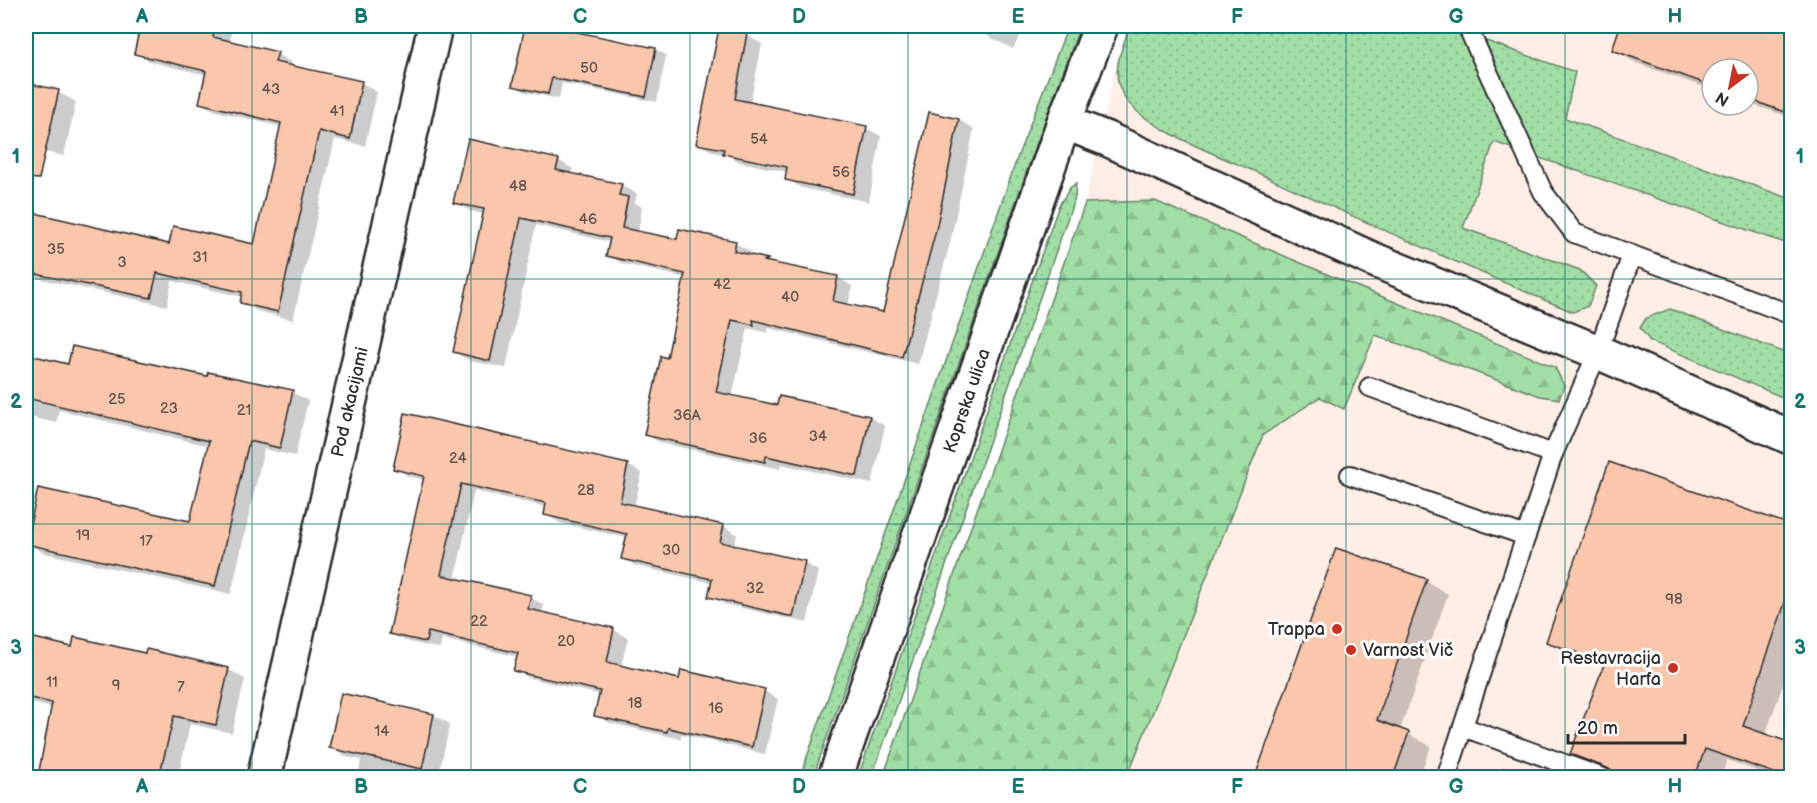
<svg xmlns="http://www.w3.org/2000/svg" width="1817" height="803" viewBox="0 0 1817 803" font-family="'Balsamiq Sans',sans-serif">
  <style>
    .built { fill: #feeee6; fill-rule: evenodd }
    .grass { fill: url(#grass-dots); stroke: #668468; stroke-width: 1.5 }
    .forest { fill: url(#forest-firs); stroke: #668468; stroke-width: 1.5 }
    .shadow { fill: #0003 }
    .building { fill: #fbc7ac; stroke: #2b2b2b; stroke-width: 1.5 }
    .lines { fill: none; stroke-linecap: round; stroke-linejoin: round }
    .lane-casing { stroke: #2b2b2b; stroke-width: 22 }
    .street-casing { stroke: #2b2b2b; stroke-width: 38 }
    .secondary-casing { stroke: #2b2b2b; stroke-width: 38 }
    .lane { stroke: #fff; stroke-width: 18 }
    .street { stroke: #fff; stroke-width: 33 }
    .secondary { stroke: #fff; stroke-width: 33 }
    .grid { fill: none; stroke: #0f766e; stroke-width: 1.5; stroke-opacity: 0.55 }
    .poi-dot { fill: #c8321e; stroke: #fff; stroke-width: 2 }
    .labels { text-anchor: middle; dominant-baseline: central; stroke-width: 6; stroke-linejoin: round; paint-order: stroke }
    .number-label { font-size: 15px; fill: #5f524b }
    .street-label { font-size: 18px; fill: #2b2b2b; stroke: #fff }
    .poi-label { font-size: 18px; fill: #2b2b2b; stroke: #fff; text-anchor: end }
    .neatline { fill: none; stroke: #0f766e; stroke-width: 2 }
    .grid-label { font-size: 20px; text-anchor: middle; font-weight: bold; fill: #0f766e }
  </style>
  <defs>
    <pattern id="grass-dots" width="8" height="8" patternUnits="userSpaceOnUse" patternTransform="scale(1.5)"><rect width="8" height="8" fill="#a1dea5"/><path d="M2 2h.1M6 6h.1" fill="none" stroke="#8bbf8e" stroke-width="1.8" stroke-linecap="round"/></pattern>
    <pattern id="forest-firs" width="22" height="20" patternUnits="userSpaceOnUse" patternTransform="scale(1.5)"><rect width="22" height="20" fill="#a1dea5"/><path d="M5 1l3.5 6h-7zM16 11l3.5 6h-7z" fill="#8bbf8e"/></pattern>
  </defs>
  <rect width="100%" height="100%" fill="#fff"/>
  <filter id="ink" filterUnits="userSpaceOnUse"><feTurbulence type="fractalNoise" baseFrequency=".0167" numOctaves="2"/><feDisplacementMap in="SourceGraphic" scale="12" xChannelSelector="R" yChannelSelector="G"/><feConvolveMatrix kernelMatrix="1 2 1 2 8 2 1 2 1" color-interpolation-filters="sRGB"/></filter>
  <g filter="url(#ink)">
    <path class="built" d="M1130 26H1791V777H1127L1263 435 1289 418 1156 201 1085 203 1118 58ZM1712 69H1748V105H1712Z"/>
    <g class="grass">
      <path d="M1068 26H1080L1031 159 813 777H800L1019 153Z"/>
      <path d="M1130 26H1443L1575 72 1565 118 1791 199V245L1494 142 1463 228 1580 270 1596 286 1588 306 1573 312C1467 267 1361 221 1256 172 1222 157 1140 127 1123 95 1110 72 1122 48 1130 26Z"/>
      <path d="M1076 183 1075 197 872 777H858L1059 205 1070 188Z"/>
      <path d="M1670 309 1791 355V401L1650 341 1640 328 1646 318Z"/>
    </g>
    <path class="forest" d="M1155 201 1341 280 1555 367 1564 386 1559 399 1540 396 1375 335 1344 409 1320 397 1263 435 1127 777H883L1085 203Z"/>
    <g class="shadow">
      <path d="M84 26H233L229 43 277 54 292 63 291 67 362 83 377 92 365 146 335 139 293 320 257 311 242 302 243 297 172 281 167 306 26 276V213L170 246H255L282 127 216 111 200 103 207 75 151 62 135 53 139 37Z"/>
      <path d="M527 26H575L573 33 655 49 666 55 657 102 562 83 559 99 525 92 514 85Z"/>
      <path d="M968 26H1025L1013 49Z"/>
      <path d="M1621 26H1792V118L1748 103V69H1712V90L1636 63 1614 50Z"/>
      <path d="M746 35 762 44 750 104 866 128 881 136 869 202 802 188 786 179 787 172 740 162 727 155 713 152 697 143Z"/>
      <path d="M26 84 58 92 76 102 64 156 26 148Z"/>
      <path d="M930 114 959 120 974 129 951 239 918 364 768 328V333L748 328 732 397 778 407 781 397 870 417 885 426 872 484 781 464 780 469 661 443 645 434 668 360 686 278 623 264 608 255 610 242 536 225 506 368 470 361 454 352 484 214 470 211 455 202 558 160 573 169 572 175 621 185 637 194 635 203 642 207 638 233 678 240 735 243 751 252 750 256 768 260 777 265 837 277 852 286 848 306 884 314Z"/>
      <path d="M26 356 69 366 208 378 292 392 308 401 295 456 264 449 231 594 44 553 28 544 192 522 209 446 59 410 56 423 26 416Z"/>
      <path d="M406 415 628 465 642 473 634 507 723 526 737 534 734 547 805 563 818 571 807 623 724 604 710 596 713 583 636 566 623 558 627 538 560 523 546 515 547 507 474 491 455 579 530 597 544 605 542 613 614 630 628 638 621 667 680 680 764 691 778 699 765 754 681 734V739L610 723 596 715 601 695 529 678 515 670 518 657 442 639 440 649 405 641 391 633 424 480 408 476 394 468Z"/>
      <path d="M1609 464 1792 527V659L1765 736 1792 745V778H1776L1727 760 1721 778H1615L1614 773 1594 766 1572 754 1605 666 1570 654 1548 641Z"/>
      <path d="M1337 549 1426 581 1448 594 1400 730 1431 746 1419 778H1257Z"/>
      <path d="M26 638 73 648 146 655 228 669 245 679 232 733 190 724 178 778H39L53 708 26 702Z"/>
      <path d="M342 695 434 715 450 724 438 778H358L361 760 347 757 331 747Z"/>
      <path d="M1503 766 1537 778H1499Z"/>
    </g>
    <g class="building">
      <path d="M140 26H216L213 37 278 52 275 62 362 81 350 139 319 131 278 312 240 303 242 292 157 273 151 298 26 272V211L169 244 173 226 254 244 281 123 199 103 206 71 134 54Z"/>
      <path d="M525 26H563L562 29 656 48 646 97 552 78 548 94 512 86Z"/>
      <path d="M1620 26H1791V114L1748 99V69H1712V86L1612 50Z"/>
      <path d="M719 28 747 33 735 99 867 126 853 194 785 180 787 167 723 154 724 149 696 144Z"/>
      <path d="M26 83 59 90 39 179 26 178Z"/>
      <path d="M929 112 959 119 936 230 902 357 753 320 754 325 732 320 716 392 777 405 779 396 870 416 857 476 766 456 765 462 644 435 661 356 667 358 685 274 606 256 610 238 521 218 490 361 453 352 484 209 453 203 468 139 559 159 556 170 622 184 619 195 628 197 622 228 677 239 679 229 736 241 734 251 768 259 764 261 838 276 833 301 883 312Z"/>
      <path d="M72 346 207 376 208 372 293 390 280 448 249 441 215 586 26 544 38 488 190 521 209 441 26 398V354L68 364Z"/>
      <path d="M405 413 628 464 620 502 724 525 720 542 805 561 793 617 708 597 712 579 621 559 627 534 544 515 546 503 461 484 441 575 531 595 528 609 614 628 607 662 679 679 681 670 765 689 752 747 668 728 667 732 594 716 600 691 513 671 518 653 428 632 426 642 389 634 424 476 393 469Z"/>
      <path d="M1609 462 1791 525V585L1743 726 1791 743V777H1786L1705 749 1695 777H1614L1612 771 1607 768 1570 754 1605 662 1546 642Z"/>
      <path d="M1336 548 1427 579 1377 720 1409 732 1393 777H1255Z"/>
      <path d="M26 636 72 647 74 637 145 653 146 649 229 668 216 725 174 716 159 777H72L39 771 52 703 26 697Z"/>
      <path d="M341 693 434 714 422 769 329 748Z"/>
    </g>
    <g class="lines">
      <defs>
        <g id="lane">
          <path d="M1467 26 1543 192 1574 233 1632 255"/>
          <path d="M1370 387 1553 454"/>
          <path d="M1350 475 1526 536"/>
          <path d="M1463 727 1603 778"/>
          <path d="M1446 778 1553 454 1598 352 1632 255 1792 315"/>
        </g>
        <g id="street">
          <path d="M1064 122 1107 139 1372 259 1598 352 1792 438"/>
          <path d="M264 778 435 26"/>
        </g>
        <path id="secondary" d="M835 778 1064 122 1101 26"/>
      </defs>
      <use href="#lane" class="lane-casing"/>
      <use href="#street" class="street-casing"/>
      <use href="#secondary" class="secondary-casing"/>
      <use href="#lane" class="lane"/>
      <use href="#street" class="street"/>
      <use href="#secondary" class="secondary"/>
    </g>
  </g>
  <path class="grid" d="M252 26V778M471 26V778M690 26V778M908 26V778M1127 26V778M1346 26V778M1565 26V778M26 279H1792M26 524H1792"/>
  <g class="poi-dot">
    <circle cx="1337" cy="629" r="6"/>
    <circle cx="1351" cy="650" r="6"/>
    <circle cx="1673" cy="668" r="6"/>
  </g>
  <g class="labels">
    <g class="number-label">
      <text x="589" y="68">50</text>
      <text x="271" y="89">43</text>
      <text x="337" y="111">41</text>
      <text x="759" y="139">54</text>
      <text x="841" y="172">56</text>
      <text x="518" y="186">48</text>
      <text x="588" y="219">46</text>
      <text x="56" y="249">35</text>
      <text x="200" y="257">31</text>
      <text x="122" y="262">3</text>
      <text x="722" y="284">42</text>
      <text x="790" y="297">40</text>
      <text x="117" y="399">25</text>
      <text x="169" y="408">23</text>
      <text x="244" y="410">21</text>
      <text x="687" y="415">36A</text>
      <text x="818" y="436">34</text>
      <text x="758" y="438">36</text>
      <text x="458" y="458">24</text>
      <text x="586" y="490">28</text>
      <text x="83" y="535">19</text>
      <text x="146" y="541">17</text>
      <text x="671" y="550">30</text>
      <text x="755" y="588">32</text>
      <text x="1674" y="599">98</text>
      <text x="479" y="621">22</text>
      <text x="566" y="641">20</text>
      <text x="52" y="682">11</text>
      <text x="116" y="685">9</text>
      <text x="181" y="687">7</text>
      <text x="635" y="703">18</text>
      <text x="716" y="708">16</text>
      <text x="382" y="731">14</text>
    </g>
    <g class="street-label">
      <text transform="translate(967 401) rotate(-71)">Koprska ulica</text>
      <text transform="translate(350 402) rotate(-77)">Pod akacijami</text>
    </g>
    <g class="poi-label">
      <text x="1325" y="629">Trappa</text>
      <text x="1363" y="650" text-anchor="start">Varnost Vič</text>
      <text x="1661" y="658">Restavracija<tspan x="1661" dy="21">Harfa</tspan></text>
    </g>
  </g>
  <rect width="1817" height="803" fill="none" stroke="#fff" stroke-width="66"/>
  <g transform="translate(1730 87) rotate(212)"><circle r="28" fill="#ffffff" stroke="#aaaaaa" stroke-width="1.5"/>
  <path d="M0-4.5L10 22L0 15L-10 22Z" fill="#c8321e"/>
  <text y="-9" font-size="16" font-weight="bold" text-anchor="middle" fill="#2b2b2b">N</text>
  </g>
  <path d="M1568 734v9h117v-9" fill="none" stroke="#2b2b2b" stroke-width="3"/>
  <text x="1577" y="734" font-size="18" fill="#2b2b2b" stroke="#ffffff" stroke-width="4.5" paint-order="stroke">20 m</text>
  <rect x="33" y="33" width="1751" height="737" class="neatline"/>
  <g class="grid-label">
    <text x="142" y="23">A</text>
    <text x="361" y="23">B</text>
    <text x="580" y="23">C</text>
    <text x="799" y="23">D</text>
    <text x="1018" y="23">E</text>
    <text x="1237" y="23">F</text>
    <text x="1456" y="23">G</text>
    <text x="1675" y="23">H</text>
    <text x="16" y="163">1</text>
    <text x="1800" y="163">1</text>
    <text x="16" y="408">2</text>
    <text x="1800" y="408">2</text>
    <text x="16" y="654">3</text>
    <text x="1800" y="654">3</text>
    <text x="142" y="793">A</text>
    <text x="361" y="793">B</text>
    <text x="580" y="793">C</text>
    <text x="799" y="793">D</text>
    <text x="1018" y="793">E</text>
    <text x="1237" y="793">F</text>
    <text x="1456" y="793">G</text>
    <text x="1675" y="793">H</text>
  </g>
</svg>
